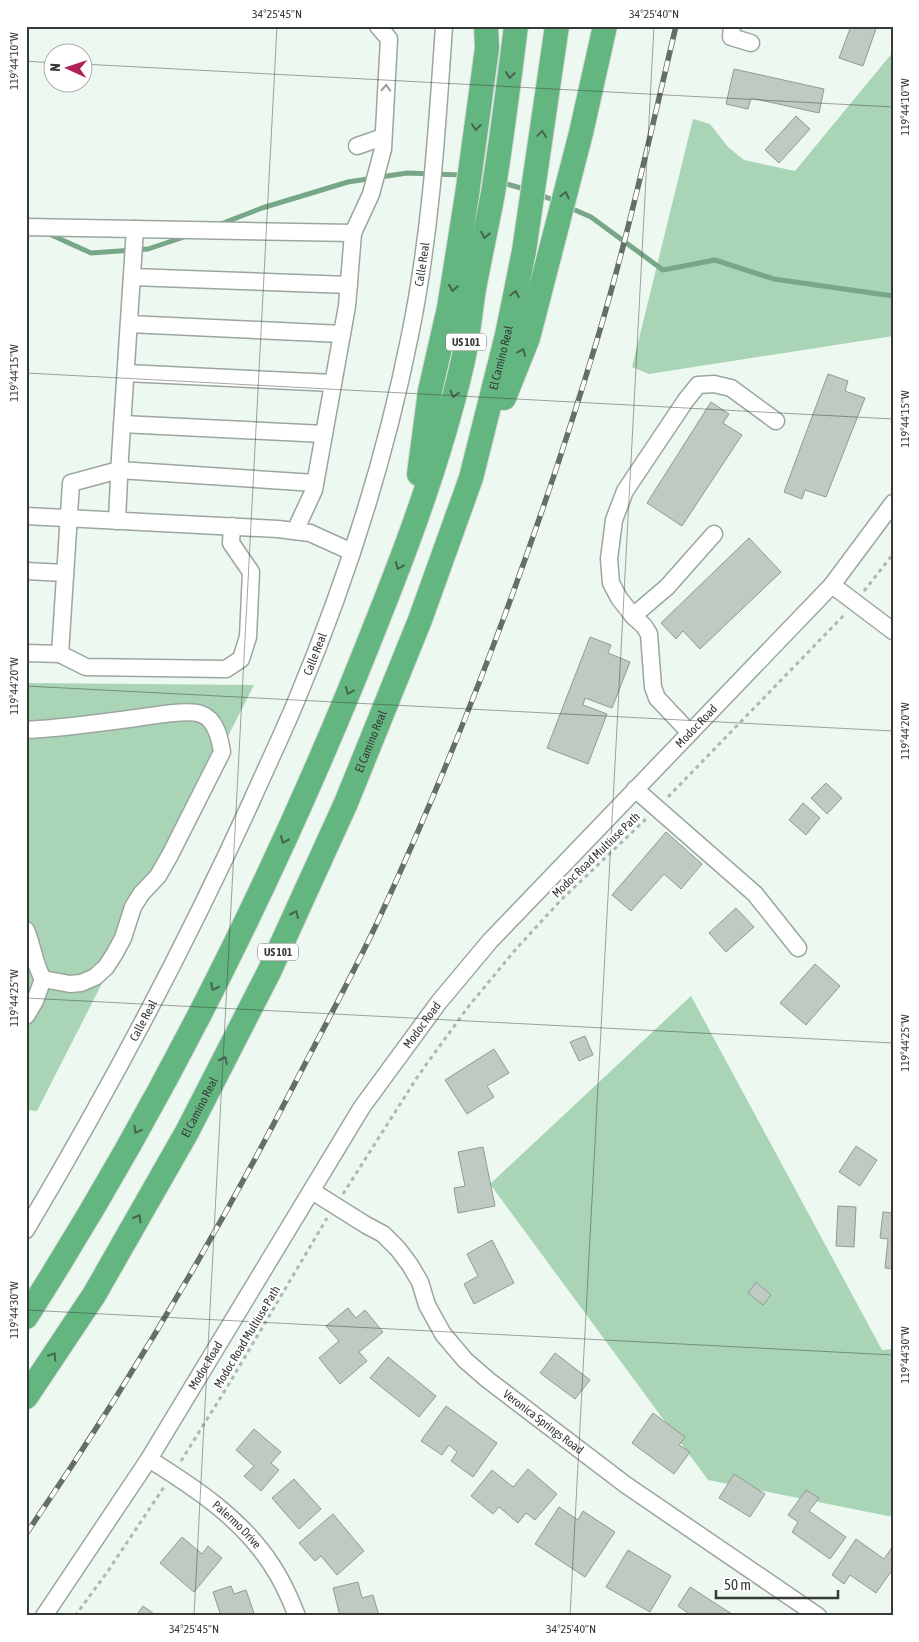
<svg xmlns="http://www.w3.org/2000/svg" width="919" height="1642" viewBox="0 0 919 1642" font-family="'Asap Condensed',sans-serif">
  <style>
    .green { fill: #a9d4b6 }
    .lines { fill: none; stroke-linecap: round; stroke-linejoin: round }
    .stream { stroke: #77a786; stroke-width: 5 }
    .building { fill: #becac2; stroke: #8f9b93 }
    .minor-casing { stroke: #9ba69e; stroke-width: 19 }
    .highway-casing { stroke: #d7d8d7; stroke-width: 26 }
    .path { stroke: #aeb8b1; stroke-width: 3; stroke-dasharray: 4 4; stroke-linecap: butt }
    .minor { stroke: #fff; stroke-width: 16 }
    .highway { stroke: #64b681; stroke-width: 24 }
    .rail-casing { stroke: #676e69; stroke-width: 5.5 }
    .rail { stroke: #fff; stroke-width: 4; stroke-dasharray: 11; stroke-linecap: butt }
    .oneway { stroke: #456550 }
    .oneway2 { stroke: #9a9c9a }
    .ticks { fill: none; stroke: #353a36; stroke-width: 1; stroke-opacity: 0.45 }
    .labels { text-anchor: middle; dominant-baseline: central; stroke-width: 4.5; stroke-linejoin: round; paint-order: stroke }
    .shield { fill: #fff; stroke: #727572; stroke-width: 1 }
    .shield-label { font-size: 11px; font-weight: bold; fill: #353a36 }
    .street-label { font-size: 12px; fill: #353a36; stroke: #fff }
    .neatline { fill: none; stroke: #353a36; stroke-width: 2 }
    .ticks-label { font-size: 12px; text-anchor: middle; fill: #353a36 }
  </style>
  <rect width="100%" height="100%" fill="#edf9f0"/>
  <g class="green">
    <path d="M893 52V336L649 374 632 367 693 119 710 124 728 147 744 160 795 171Z"/>
    <path d="M26 683 254 685 37 1111 26 1110Z"/>
    <path d="M691 996 882 1350 893 1349V1517L708 1480 490 1184Z"/>
  </g>
  <g class="lines">
    <g class="stream">
      <path d="M500 182 528 190"/>
      <path d="M538 194 558 202"/>
      <path d="M568 207 591 217 663 270 715 260 774 279 893 296"/>
      <path d="M218 225 262 208 348 182 407 173 462 175"/>
      <path d="M47 233 91 253 148 249 187 236"/>
    </g>
  </g>
  <g class="building">
    <path d="M851 26H877L863 66 839 58Z"/>
    <path d="M734 69 824 89 819 113 751 98 748 109 726 104Z"/>
    <path d="M796 116 810 129 779 163 765 150Z"/>
    <path d="M828 374 848 381 845 391 865 398 826 497 805 490 802 499 784 492Z"/>
    <path d="M711 402 729 414 723 423 742 435 682 526 647 503Z"/>
    <path d="M749 538 781 572 700 649 683 631 676 639 661 623Z"/>
    <path d="M590 637 611 645 608 653 630 662 612 708 585 698 583 705 607 714 588 764 547 748Z"/>
    <path d="M826 783 842 798 827 814 811 798Z"/>
    <path d="M803 803 820 818 806 835 789 820Z"/>
    <path d="M666 832 702 864 681 889 664 874 631 911 612 895Z"/>
    <path d="M736 908 754 927 726 952 709 933Z"/>
    <path d="M815 964 840 986 806 1025 780 1003Z"/>
    <path d="M585 1036 593 1055 579 1061 570 1042Z"/>
    <path d="M494 1049 509 1073 487 1086 494 1097 467 1114 445 1080Z"/>
    <path d="M856 1146 877 1160 860 1186 839 1172Z"/>
    <path d="M483 1147 495 1206 458 1213 454 1188 465 1186 458 1152Z"/>
    <path d="M838 1206 856 1207 854 1247 836 1246Z"/>
    <path d="M883 1212 893 1213V1269L885 1268 888 1239 880 1238Z"/>
    <path d="M492 1240 514 1283 474 1304 464 1284 478 1276 467 1254Z"/>
    <path d="M756 1282 771 1295 763 1305 748 1293Z"/>
    <path d="M348 1308 356 1318 365 1310 383 1332 359 1352 367 1361 340 1384 319 1358 339 1341 326 1326Z"/>
    <path d="M555 1353 590 1380 575 1399 540 1373Z"/>
    <path d="M388 1357 436 1396 419 1417 370 1378Z"/>
    <path d="M446 1406 497 1443 473 1477 451 1461 457 1452 449 1445 442 1455 421 1441Z"/>
    <path d="M653 1413 685 1437 679 1445 690 1452 674 1474 632 1443Z"/>
    <path d="M254 1429 281 1452 271 1463 279 1470 261 1491 244 1476 254 1466 236 1450Z"/>
    <path d="M528 1469 557 1494 535 1520 526 1513 518 1523 499 1507 493 1514 471 1496 492 1470 513 1487Z"/>
    <path d="M734 1474 765 1494 750 1517 719 1498Z"/>
    <path d="M294 1479 321 1509 299 1529 272 1498Z"/>
    <path d="M806 1490 819 1498 809 1511 846 1537 830 1559 792 1532 798 1522 788 1515Z"/>
    <path d="M559 1507 578 1520 583 1511 615 1532 585 1577 535 1544Z"/>
    <path d="M333 1514 364 1551 337 1575 321 1556 315 1561 299 1543Z"/>
    <path d="M182 1537 202 1554 208 1546 222 1558 194 1592 160 1563Z"/>
    <path d="M856 1539 884 1559 893 1546V1569L876 1593 850 1575 844 1584 832 1575Z"/>
    <path d="M628 1550 671 1576 650 1612 606 1587Z"/>
    <path d="M358 1582 362 1598 373 1595 379 1616H340L333 1588Z"/>
    <path d="M231 1586 234 1594 246 1590 255 1616H221L213 1592Z"/>
    <path d="M690 1587 735 1616H692L678 1606Z"/>
    <path d="M143 1606 157 1616H136Z"/>
  </g>
  <g class="lines">
    <defs>
      <g id="minor">
        <path d="M732 26 731 37 751 43"/>
        <path d="M357 146 383 137"/>
        <path d="M26 227 135 229"/>
        <path d="M132 277 349 285"/>
        <path d="M129 324 342 334"/>
        <path d="M126 373 333 383"/>
        <path d="M122 424 324 434"/>
        <path d="M26 516 278 529 310 533 352 552"/>
        <path d="M117 521 120 457 135 229 353 233"/>
        <path d="M295 531 314 490 347 306 353 233 371 194 383 149 389 39 378 26"/>
        <path d="M26 571 65 573"/>
        <path d="M832 585 893 631"/>
        <path d="M633 616 667 587 714 534"/>
        <path d="M26 653 60 654 71 483 119 470 315 483"/>
        <path d="M60 654 86 667 226 669 241 659 248 637 251 572 231 543 232 526"/>
        <path d="M26 730C63 728 100 723 136 718 152 716 187 709 201 714 216 719 220 739 222 752L170 855 158 876 141 894 133 907 123 938 115 953 106 967 95 977 81 983 70 984 43 979"/>
        <path d="M690 733 657 698 653 687 649 634 644 626 633 616 619 598 611 583 609 559 614 520 625 491 686 400 698 385 714 384 731 388 776 421"/>
        <path d="M635 789 755 894 798 948"/>
        <path d="M26 930C33 946 34 964 43 979L35 1001 26 1016"/>
        <path id="s1" d="M312 1191 366 1225 383 1234 398 1249 410 1265 420 1282 427 1305 443 1334 465 1360 488 1380 626 1485 818 1616"/>
        <path id="s2" d="M26 1230C109 1090 185 947 252 800 267 766 283 733 297 699 346 582 385 460 410 335 431 233 437 129 444 26"/>
        <path id="s3" d="M149 1459C195 1488 241 1518 271 1564 282 1580 290 1598 297 1616"/>
        <path id="s4" d="M44 1616 149 1459 362 1107 439 1002 490 941 832 585 893 503"/>
      </g>
      <g id="highway">
        <path d="M504 398 528 338 581 133 605 26"/>
        <path d="M419 474 430 391 449 308 467 195 487 48 486 26"/>
        <path d="M26 1317C153 1118 260 907 350 689 393 583 436 477 462 365 468 340 470 314 474 289 480 257 487 225 493 193 502 137 509 82 516 26"/>
        <path id="s5" d="M26 1397 94 1295 187 1132 269 972 346 803 420 620 471 478 507 335 524 251 557 26"/>
      </g>
    </defs>
    <use href="#minor" class="minor-casing"/>
    <use href="#highway" class="highway-casing"/>
    <g class="path">
      <path d="M864 591 893 554"/>
      <path d="M668 797 846 613"/>
      <path d="M343 1194 418 1076 468 1007 516 949 561 900 646 819"/>
      <path d="M181 1461 229 1384 327 1218"/>
      <path d="M75 1616 108 1571 164 1487"/>
    </g>
    <use href="#minor" class="minor"/>
    <use href="#highway" class="highway"/>
    <defs>
      <path id="rail" d="M26 1534C125 1390 214 1240 294 1085 322 1031 351 978 377 923 464 735 537 539 597 340 628 237 651 131 676 26"/>
    </defs>
    <use href="#rail" class="rail-casing"/>
    <use href="#rail" class="rail"/>
  </g>
  <defs><path id="oneway-chevron" d="M-2-3.5L2.5 0L-2 3.5" fill="none" stroke-width="1.6" stroke-linecap="round" stroke-linejoin="round" transform="scale(1.25)"/></defs>
  <g class="oneway">
    <use href="#oneway-chevron" transform="translate(510 75) rotate(97)"/>
    <use href="#oneway-chevron" transform="translate(476 127) rotate(97)"/>
    <use href="#oneway-chevron" transform="translate(542 134) rotate(-82)"/>
    <use href="#oneway-chevron" transform="translate(565 195) rotate(-76)"/>
    <use href="#oneway-chevron" transform="translate(485 235) rotate(101)"/>
    <use href="#oneway-chevron" transform="translate(453 288) rotate(99)"/>
    <use href="#oneway-chevron" transform="translate(515 294) rotate(-78)"/>
    <use href="#oneway-chevron" transform="translate(522 352) rotate(-68)"/>
    <use href="#oneway-chevron" transform="translate(454 394) rotate(105)"/>
    <use href="#oneway-chevron" transform="translate(399 566) rotate(112)"/>
    <use href="#oneway-chevron" transform="translate(349 691) rotate(112)"/>
    <use href="#oneway-chevron" transform="translate(284 840) rotate(114)"/>
    <use href="#oneway-chevron" transform="translate(295 914) rotate(-66)"/>
    <use href="#oneway-chevron" transform="translate(214 987) rotate(117)"/>
    <use href="#oneway-chevron" transform="translate(224 1060) rotate(-63)"/>
    <use href="#oneway-chevron" transform="translate(137 1130) rotate(119)"/>
    <use href="#oneway-chevron" transform="translate(138 1218) rotate(-60)"/>
    <use href="#oneway-chevron" transform="translate(53 1356) rotate(-57)"/>
  </g>
  <use class="oneway2" href="#oneway-chevron" transform="translate(386 88) rotate(-87)"/>
  <path class="ticks" d="M26 61 52 63M82 64 893 107M26 373 893 419M26 686 893 731M26 998 893 1043M26 1310 893 1355M194 1616 277 26M570 1616 654 26"/>
  <g class="labels">
    <g class="shield">
      <rect x="446" y="333.5" width="40" height="17" rx="4"/>
      <rect x="258" y="943.5" width="40" height="17" rx="4"/>
    </g>
    <g class="shield-label">
      <text x="466" y="342">US 101</text>
      <text x="278" y="952">US 101</text>
    </g>
    <g class="street-label">
      <text stroke="none"><textPath href="#s2" startOffset="1050">Calle Real</textPath></text>
      <text stroke="none"><textPath href="#s5" startOffset="1148">El Camino Real</textPath></text>
      <text stroke="none"><textPath href="#s2" startOffset="645">Calle Real</textPath></text>
      <text stroke="none"><textPath href="#s4" startOffset="1108">Modoc Road</textPath></text>
      <text stroke="none"><textPath href="#s5" startOffset="742">El Camino Real</textPath></text>
      <text transform="translate(596 855) rotate(-44)">Modoc Road Multiuse Path</text>
      <text stroke="none"><textPath href="#s2" startOffset="240">Calle Real</textPath></text>
      <text stroke="none"><textPath href="#s4" startOffset="702">Modoc Road</textPath></text>
      <text stroke="none"><textPath href="#s5" startOffset="338">El Camino Real</textPath></text>
      <text transform="translate(247 1337) rotate(-59)">Modoc Road Multiuse Path</text>
      <text stroke="none"><textPath href="#s4" startOffset="298">Modoc Road</textPath></text>
      <text stroke="none"><textPath href="#s1" startOffset="335">Veronica Springs Road</textPath></text>
      <text stroke="none"><textPath href="#s3" startOffset="110">Palermo Drive</textPath></text>
    </g>
  </g>
  <rect width="919" height="1642" fill="none" stroke="#ffffff" stroke-width="55"/>
  <g transform="translate(68 68) rotate(273)"><circle r="24" fill="#ffffff" stroke="#aeb0af"/>
  <path d="M0-4L9 19L0 12L-9 19Z" fill="#b02157"/>
  <text y="-8" font-size="14" font-weight="bold" text-anchor="middle" fill="#353a36">N</text>
  </g>
  <path d="M716 1590v8h122v-8" fill="none" stroke="#353a36" stroke-width="2.5"/>
  <text x="724" y="1590" font-size="15" fill="#353a36" stroke="#ffffff" stroke-width="4" paint-order="stroke">50 m</text>
  <rect x="28" y="28" width="864" height="1586" class="neatline"/>
  <g class="ticks-label">
    <text x="277" y="18">34°25'45"N</text>
    <text x="654" y="18">34°25'40"N</text>
    <text transform="translate(14 61) rotate(-90)" y="4">119°44'10"W</text>
    <text transform="translate(905 107) rotate(-90)" y="4">119°44'10"W</text>
    <text transform="translate(14 373) rotate(-90)" y="4">119°44'15"W</text>
    <text transform="translate(905 419) rotate(-90)" y="4">119°44'15"W</text>
    <text transform="translate(14 686) rotate(-90)" y="4">119°44'20"W</text>
    <text transform="translate(905 731) rotate(-90)" y="4">119°44'20"W</text>
    <text transform="translate(14 998) rotate(-90)" y="4">119°44'25"W</text>
    <text transform="translate(905 1043) rotate(-90)" y="4">119°44'25"W</text>
    <text transform="translate(14 1310) rotate(-90)" y="4">119°44'30"W</text>
    <text transform="translate(905 1355) rotate(-90)" y="4">119°44'30"W</text>
    <text x="194" y="1633">34°25'45"N</text>
    <text x="571" y="1633">34°25'40"N</text>
  </g>
</svg>
